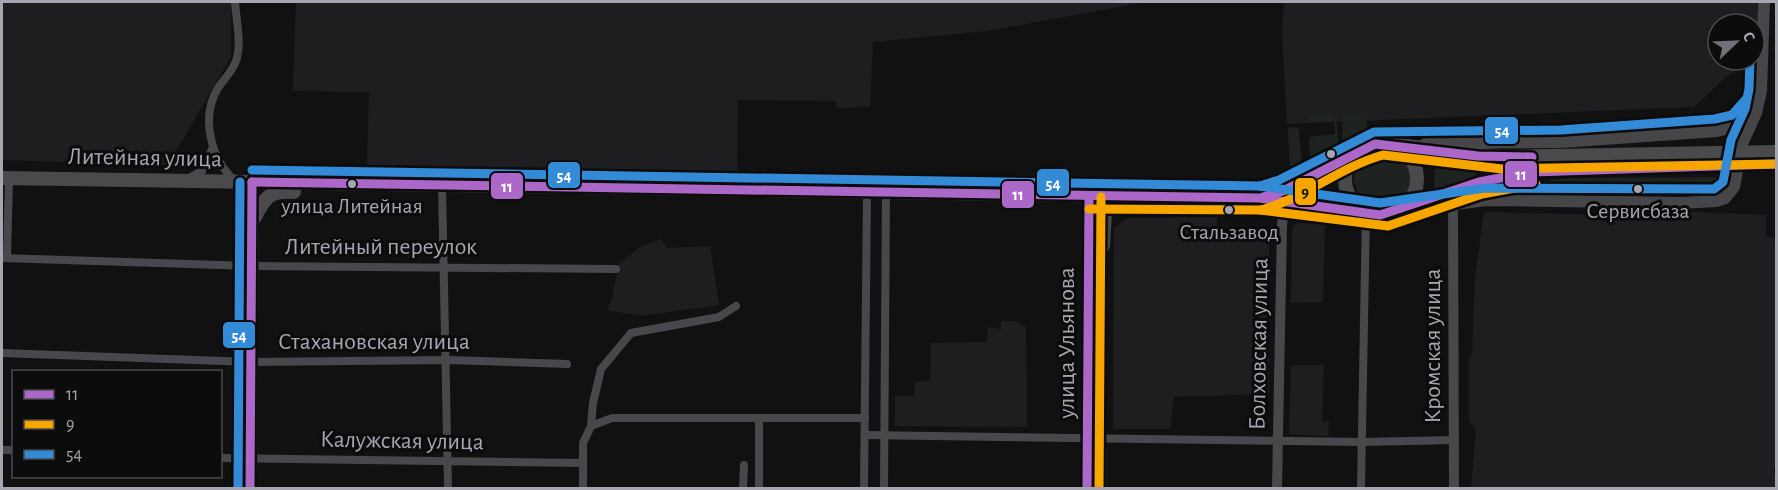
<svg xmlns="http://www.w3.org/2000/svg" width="1778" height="490" viewBox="0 0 1778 490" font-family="'Alegreya Sans',sans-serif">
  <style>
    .built { fill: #1e1e20 }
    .green { fill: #1e231f }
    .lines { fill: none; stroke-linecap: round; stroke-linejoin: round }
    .minor { stroke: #47484b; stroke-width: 8 }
    .tertiary { stroke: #47484b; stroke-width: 10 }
    .secondary { stroke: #464648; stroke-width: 12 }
    .primary { stroke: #4a4a4d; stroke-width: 14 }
    .primary-bridge { stroke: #4a4a4d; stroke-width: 14 }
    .bus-1-casing { stroke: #0c0c0d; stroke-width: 14 }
    .bus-2-casing { stroke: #0c0c0d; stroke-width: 14 }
    .bus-3-casing { stroke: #0c0c0d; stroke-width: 14 }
    .bus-1 { stroke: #ac68c9; stroke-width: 9 }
    .bus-2 { stroke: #f7a600; stroke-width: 9 }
    .bus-3 { stroke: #338bd7; stroke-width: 9 }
    .bus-dot { fill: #a4a6b1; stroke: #0c0c0d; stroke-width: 2 }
    .labels { text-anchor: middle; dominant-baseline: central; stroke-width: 6; stroke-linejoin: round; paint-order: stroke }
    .bus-label { font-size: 22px; fill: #a4a6b1; stroke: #0c0c0d }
    .street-label { font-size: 24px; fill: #a4a6b1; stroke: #0c0c0d }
    .line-badge { stroke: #0c0c0d; stroke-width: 2 }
    .badge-label { font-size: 16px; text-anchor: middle; font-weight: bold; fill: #fff }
    .pale-badge-label { font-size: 16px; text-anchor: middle; font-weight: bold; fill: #111 }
  </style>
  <rect width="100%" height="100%" fill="#111112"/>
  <g class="built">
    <path d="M2 2H231V57L168 165 2 160Z"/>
    <path d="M296 2H1146L987 31 873 42 870 107 837 108 836 101 738 100 737 174 367 165 369 92 293 91Z"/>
    <path d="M1284 2H1757V56L1754 58V24H1718V60H1751L1726 77 1694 107 1287 124 1282 31Z"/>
    <path d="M1649 210 1766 215V237L1774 238 1776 246V466L1774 467 1776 488H1471L1476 429 1469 421V358L1472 355 1475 276 1484 212 1648 216Z"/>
    <path d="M1217 217V234L1269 235V394L1174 397 1170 429H1113L1114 227 1129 218Z"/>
    <path d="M1297 223 1325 224 1323 302 1291 303 1292 228Z"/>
    <path d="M661 239 667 248 710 246 719 305 640 316 607 310 612 298 619 264 640 247Z"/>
    <path d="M1001 321H1017L1026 327 1027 427 895 426V396H914L915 382 930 381 931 343 987 342 988 327 1001 329Z"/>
    <path d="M1291 365H1324L1322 422H1329L1328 436 1289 434Z"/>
  </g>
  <g class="green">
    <path d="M1367 112V128L1390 127V131L1366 133 1342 144 1343 113Z"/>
    <path d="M1333 113V119L1336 121 1339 146 1321 150 1323 156 1310 159 1309 137 1335 134 1334 121 1308 123 1307 114Z"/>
    <path d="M1296 127 1299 130 1302 164 1298 167 1290 166 1288 131V128Z"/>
    <circle cx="1383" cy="178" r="29"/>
    <path d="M1435 162 1477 172V175L1434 190Z"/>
    <path d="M1730 177 1724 192 1712 196 1488 193V189L1569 178Z"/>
    <path d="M1107 448V488H1095L1096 449Z"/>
  </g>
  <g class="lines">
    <g class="minor">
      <path d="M188 179 203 170 212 149"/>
      <path d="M235 181C211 159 200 118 218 88 224 79 232 72 236 61 242 44 236 19 235 2"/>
      <path d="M442 185 448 488"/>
      <path d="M7 257 9 178"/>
      <path d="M2 258 251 266 616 269"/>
      <path d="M2 353 251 362 447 360 567 364"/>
      <path d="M759 418V488"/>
      <path d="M591 426 593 403 601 369 631 333 719 317 736 306"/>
      <path d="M865 435 1362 442 1454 440"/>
      <path d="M2 450H14"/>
      <path d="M220 458 583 463"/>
      <path d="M583 488V443L591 426 612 418H865"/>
      <path d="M743 488 744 465"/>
      <path d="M864 488 867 193"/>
      <path d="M884 488 886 193"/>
      <path d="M1361 488 1366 211"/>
    </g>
    <g class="tertiary">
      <path d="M1453 204 1454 488"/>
      <path d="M1277 488 1282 225 1285 201 1313 183 1321 173"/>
    </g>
    <g class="secondary">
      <path d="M1426 143 1561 142 1717 131 1738 126 1754 109"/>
      <path d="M1410 210 1486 200 1681 203 1716 201 1725 198 1734 187 1742 144 1756 113 1761 91 1764 2"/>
      <path d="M1088 262 1104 246 1107 197"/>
      <path d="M1087 488 1089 197"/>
    </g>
    <g class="primary">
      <circle cx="1381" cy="179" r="36"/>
      <path d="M1389 144 1502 157 1718 153"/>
      <path d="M2 178 1259 198 1366 211"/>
      <path d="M1267 196 1283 191 1355 154"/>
      <path d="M1394 212C1431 199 1469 183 1508 175 1576 162 1649 167 1719 165"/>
      <path d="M255 217C265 197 270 190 294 192"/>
      <path d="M250 488 252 182"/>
    </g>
    <g class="primary-bridge">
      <path d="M1718 153 1776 152"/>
      <path d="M1719 165 1776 164"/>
    </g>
    <defs>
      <g id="bus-1">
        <path d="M252 182 1259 198 1380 215 1479 182 1532 172 1776 164"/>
        <path d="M1263 197 1283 191 1375 144 1478 156 1532 157"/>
        <path d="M250 488 252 182"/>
        <path d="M1087 488 1089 197"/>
      </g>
      <g id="bus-2">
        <path d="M1089 209 1261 210C1305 198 1340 167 1383 155L1502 169 1776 164"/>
        <path d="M1260 210 1388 226 1482 194 1536 184"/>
        <path d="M1099 488 1101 197"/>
      </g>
      <g id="bus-3">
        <path d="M252 170 1259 186 1380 203 1485 188 1714 189 1723 182 1731 140 1745 109 1749 89 1750 60"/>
        <path d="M1260 186 1279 180 1374 132 1561 130 1715 119 1732 115 1747 98"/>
        <path d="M238 488 240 182"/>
      </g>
    </defs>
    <use href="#bus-1" class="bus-1-casing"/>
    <use href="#bus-2" class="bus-2-casing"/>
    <use href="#bus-3" class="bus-3-casing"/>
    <use href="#bus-1" class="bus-1"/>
    <use href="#bus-2" class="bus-2"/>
    <use href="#bus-3" class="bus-3"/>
  </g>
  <g class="bus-dot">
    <circle cx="1331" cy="154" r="5"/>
    <circle cx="352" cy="184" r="5"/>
    <circle cx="1638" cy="189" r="5"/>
    <circle cx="1229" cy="210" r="5"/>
  </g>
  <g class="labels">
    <g class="bus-label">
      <text x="352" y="206">улица Литейная</text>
      <text x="1638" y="211">Сервисбаза</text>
      <text x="1229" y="232">Стальзавод</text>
    </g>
    <g class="street-label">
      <text transform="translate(145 158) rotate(1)">Литейная улица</text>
      <text x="381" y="247">Литейный переулок</text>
      <text x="374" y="342">Стахановская улица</text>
      <text transform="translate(1067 343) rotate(-90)">улица Ульянова</text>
      <text transform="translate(1259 344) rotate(-89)">Болховская улица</text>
      <text transform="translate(1433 346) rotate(-90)">Кромская улица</text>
      <text transform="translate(402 441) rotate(1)">Калужская улица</text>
    </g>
  </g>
  <g class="line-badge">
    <rect x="1484" y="116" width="35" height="29" rx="6" fill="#338bd7"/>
    <rect x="1504" y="160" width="34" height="28" rx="6" fill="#ac68c9"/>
    <rect x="547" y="161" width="34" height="28" rx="6" fill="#338bd7"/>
    <rect x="1036" y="168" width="34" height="29" rx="6" fill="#338bd7"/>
    <rect x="490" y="172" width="34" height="28" rx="6" fill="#ac68c9"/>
    <rect x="1294" y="177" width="23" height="29" rx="6" fill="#f7a600"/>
    <rect x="1001" y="180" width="34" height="29" rx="6" fill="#ac68c9"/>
    <rect x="222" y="321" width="34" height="28" rx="6" fill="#338bd7"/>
  </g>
  <g class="badge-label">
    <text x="1502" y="136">54</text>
    <text x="1521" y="180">11</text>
    <text x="564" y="181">54</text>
    <text x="1053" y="189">54</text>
    <text x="507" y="192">11</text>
    <text x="1018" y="200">11</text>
    <text x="239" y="341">54</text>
  </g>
  <g class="pale-badge-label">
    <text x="1305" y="197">9</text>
  </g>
  <rect width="1778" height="490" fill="none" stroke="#a4a6b1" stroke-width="6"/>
  <rect x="12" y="370" width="210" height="108" fill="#0c0c0d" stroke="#494a4f" stroke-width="1.5"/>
  <rect x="24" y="390" width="30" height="9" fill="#ac68c9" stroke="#494a4f" stroke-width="1.5"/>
  <text x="66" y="400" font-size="18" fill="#a4a6b1">11</text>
  <rect x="24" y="420" width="30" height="9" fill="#f7a600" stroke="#494a4f" stroke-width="1.5"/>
  <text x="66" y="430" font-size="18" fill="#a4a6b1">9</text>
  <rect x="24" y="450" width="30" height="9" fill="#338bd7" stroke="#494a4f" stroke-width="1.5"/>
  <text x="66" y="460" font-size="18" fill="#a4a6b1">54</text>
  <g transform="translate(1736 42) rotate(67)"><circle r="28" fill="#0c0c0d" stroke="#494a4f" stroke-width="1.5"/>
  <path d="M0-4.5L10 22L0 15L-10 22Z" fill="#717279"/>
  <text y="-9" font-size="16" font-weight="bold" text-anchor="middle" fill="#a4a6b1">С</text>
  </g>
</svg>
